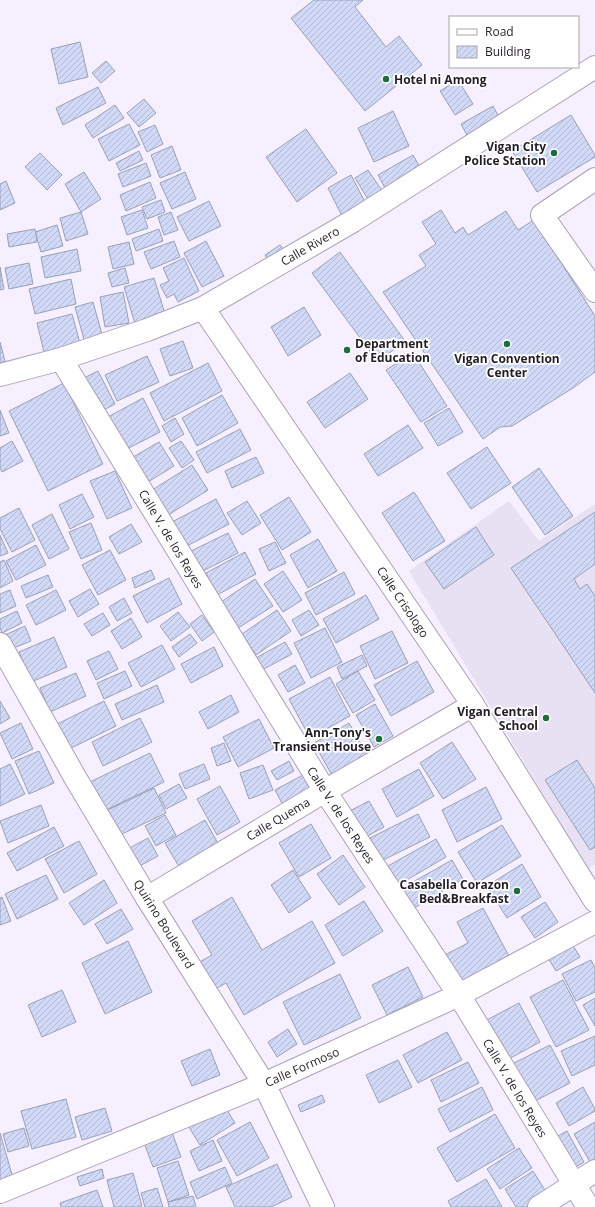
<svg xmlns="http://www.w3.org/2000/svg" width="595" height="1207" viewBox="0 0 595 1207" font-family="'Open Sans',sans-serif">
  <style>
    .built { fill: #e8e0f3 }
    .building { fill: url(#building-hatch); stroke: #99a0b8 }
    .lines { fill: none; stroke-linecap: round; stroke-linejoin: round }
    .street-casing { stroke: #aba1b9; stroke-width: 24 }
    .secondary-casing { stroke: #aba1b9; stroke-width: 24 }
    .street { stroke: #fff; stroke-width: 22 }
    .secondary { stroke: #fff; stroke-width: 22 }
    .poi-dot { fill: #1f6c3c; stroke: #fff; stroke-width: 1.5 }
    .labels { text-anchor: middle; dominant-baseline: central; stroke-width: 3.5; stroke-linejoin: round; paint-order: stroke }
    .poi-label { font-size: 12px; font-weight: bold; fill: #221e27; stroke: #fff; text-anchor: end }
    .street-label { font-size: 12px; fill: #221e27; stroke: #fff }
  </style>
  <defs>
    <pattern id="building-hatch" width="6" height="6" patternUnits="userSpaceOnUse"><rect width="6" height="6" fill="#d1d9f6"/><path d="M-1 1l2-2M0 6l6-6M5 7l2-2" fill="none" stroke="#b3bad3"/></pattern>
  </defs>
  <rect width="100%" height="100%" fill="#f6efff"/>
  <path class="built" d="M509 501 539 541 595 504V864L588 869 409 571Z"/>
  <g class="building">
    <path d="M314 0H363L355 7 386 47 399 36 422 65 365 111 291 18Z"/>
    <path d="M80 42 88 77 59 84 51 49Z"/>
    <path d="M106 61 115 71 101 83 92 73Z"/>
    <path d="M458 80 473 104 455 115 440 91Z"/>
    <path d="M98 87 106 103 63 125 56 108Z"/>
    <path d="M144 99 156 113 139 127 127 113Z"/>
    <path d="M115 105 124 118 93 138 85 125Z"/>
    <path d="M493 106 500 119 468 137 461 124Z"/>
    <path d="M393 111 409 146 374 162 358 128Z"/>
    <path d="M571 115 595 155V157L537 192 512 151Z"/>
    <path d="M129 124 140 145 109 161 98 139Z"/>
    <path d="M155 125 163 144 147 152 138 132Z"/>
    <path d="M306 129 337 173 297 202 266 157Z"/>
    <path d="M172 146 181 170 160 178 151 155Z"/>
    <path d="M139 151 143 160 120 171 116 163Z"/>
    <path d="M40 153 62 175 47 190 25 167Z"/>
    <path d="M413 155 421 169 386 190 378 175Z"/>
    <path d="M146 163 151 176 123 187 118 174Z"/>
    <path d="M368 170 383 192 369 201 355 178Z"/>
    <path d="M84 172 101 199 81 212 65 184Z"/>
    <path d="M185 172 196 199 172 209 160 183Z"/>
    <path d="M351 175 366 204 342 216 328 188Z"/>
    <path d="M6 181 15 203 0 210V184Z"/>
    <path d="M150 182 156 198 126 211 120 195Z"/>
    <path d="M161 200 165 212 147 219 142 207Z"/>
    <path d="M209 201 221 226 189 241 177 217Z"/>
    <path d="M142 210 148 228 127 235 121 217Z"/>
    <path d="M441 210 455 233 463 227 468 235 506 211 518 230 534 220 595 316V372L573 388 512 426 500 427 483 439 383 292 426 266 419 255 436 244 422 222Z"/>
    <path d="M81 212 88 234 66 241 60 218Z"/>
    <path d="M171 212 178 230 164 235 158 217Z"/>
    <path d="M57 225 63 246 41 252 35 232Z"/>
    <path d="M35 229 37 242 9 247 7 234Z"/>
    <path d="M159 229 163 241 136 251 132 239Z"/>
    <path d="M174 241 180 257 151 269 144 252Z"/>
    <path d="M206 241 224 276 202 287 184 253Z"/>
    <path d="M129 242 134 264 113 269 108 247Z"/>
    <path d="M280 245 287 254 271 265 265 255Z"/>
    <path d="M77 249 81 271 45 278 41 257Z"/>
    <path d="M340 252 405 341 378 362 312 273Z"/>
    <path d="M184 258 199 291 178 302 174 294 167 298 160 285 169 281 163 268Z"/>
    <path d="M29 263 33 284 9 289 5 268Z"/>
    <path d="M0 267 4 289 0 290Z"/>
    <path d="M125 268 129 283 112 287 108 273Z"/>
    <path d="M154 278 165 314 135 324 124 287Z"/>
    <path d="M71 279 76 304 35 314 29 289Z"/>
    <path d="M123 292 129 323 105 327 100 297Z"/>
    <path d="M93 302 103 338 85 343 75 307Z"/>
    <path d="M304 307 321 335 288 356 271 327Z"/>
    <path d="M72 314 81 347 45 356 37 323Z"/>
    <path d="M183 341 193 368 170 376 160 349Z"/>
    <path d="M0 342 5 361 0 363Z"/>
    <path d="M413 353 447 406 421 422 386 370Z"/>
    <path d="M147 356 159 382 117 401 105 375Z"/>
    <path d="M208 363 222 391 164 421 150 393Z"/>
    <path d="M98 371 115 404 96 414 78 381Z"/>
    <path d="M350 373 368 399 325 428 307 402Z"/>
    <path d="M64 383 103 464 48 491 9 411Z"/>
    <path d="M222 395 238 423 197 446 182 418Z"/>
    <path d="M143 398 160 432 123 451 106 418Z"/>
    <path d="M449 408 463 432 438 446 424 423Z"/>
    <path d="M0 410 9 433 0 436Z"/>
    <path d="M175 418 184 434 171 442 162 426Z"/>
    <path d="M408 425 423 448 378 476 364 454Z"/>
    <path d="M240 429 251 450 207 473 196 452Z"/>
    <path d="M12 441 23 461 2 472 0 468V448Z"/>
    <path d="M181 441 194 460 182 468 169 448Z"/>
    <path d="M159 442 174 466 143 485 128 460Z"/>
    <path d="M487 447 511 483 471 509 447 473Z"/>
    <path d="M256 457 264 473 232 488 225 471Z"/>
    <path d="M192 465 208 490 165 517 149 492Z"/>
    <path d="M539 468 573 516 545 535 512 487Z"/>
    <path d="M115 471 132 508 107 519 90 481Z"/>
    <path d="M414 492 445 541 413 561 382 513Z"/>
    <path d="M82 494 94 517 70 529 59 505Z"/>
    <path d="M289 497 311 532 282 550 260 515Z"/>
    <path d="M216 499 229 524 183 548 170 523Z"/>
    <path d="M247 501 261 523 242 535 227 513Z"/>
    <path d="M19 508 35 540 12 552 0 529V518Z"/>
    <path d="M595 512V564L574 579 580 589 587 584 595 596V693L511 568Z"/>
    <path d="M52 514 69 549 49 559 32 525Z"/>
    <path d="M91 523 102 550 81 559 69 532Z"/>
    <path d="M131 524 142 542 119 554 109 537Z"/>
    <path d="M476 527 494 555 444 589 425 562Z"/>
    <path d="M228 533 238 553 199 573 189 552Z"/>
    <path d="M0 535 8 553 0 556Z"/>
    <path d="M318 539 337 571 308 588 290 555Z"/>
    <path d="M275 542 286 563 269 571 259 549Z"/>
    <path d="M36 545 46 565 16 580 6 561Z"/>
    <path d="M110 550 126 580 98 595 82 565Z"/>
    <path d="M245 552 256 574 217 595 206 573Z"/>
    <path d="M4 560 13 581 0 588V562Z"/>
    <path d="M151 570 155 579 135 588 132 578Z"/>
    <path d="M283 571 302 600 283 612 264 584Z"/>
    <path d="M344 572 355 594 316 615 305 593Z"/>
    <path d="M48 575 53 587 26 598 21 586Z"/>
    <path d="M169 578 182 604 147 623 133 596Z"/>
    <path d="M255 579 273 606 238 628 221 602Z"/>
    <path d="M90 589 99 604 78 617 69 601Z"/>
    <path d="M10 590 16 606 0 613V594Z"/>
    <path d="M56 590 66 610 36 625 26 605Z"/>
    <path d="M366 595 379 619 336 643 323 619Z"/>
    <path d="M124 598 132 613 117 621 109 607Z"/>
    <path d="M277 610 291 631 256 655 242 634Z"/>
    <path d="M309 610 319 625 301 636 292 620Z"/>
    <path d="M17 611 22 623 2 633 0 628V619Z"/>
    <path d="M178 612 190 627 171 641 160 626Z"/>
    <path d="M103 613 110 625 92 636 84 624Z"/>
    <path d="M202 615 214 632 202 641 190 624Z"/>
    <path d="M131 618 142 637 122 649 111 631Z"/>
    <path d="M25 626 31 641 11 649 5 635Z"/>
    <path d="M325 628 342 662 311 678 294 643Z"/>
    <path d="M392 631 408 663 375 679 360 646Z"/>
    <path d="M190 634 197 643 179 657 172 647Z"/>
    <path d="M54 637 67 667 31 682 19 652Z"/>
    <path d="M285 642 292 654 260 671 254 659Z"/>
    <path d="M162 645 175 669 141 687 128 663Z"/>
    <path d="M214 647 223 666 191 683 181 664Z"/>
    <path d="M109 651 118 669 96 680 87 661Z"/>
    <path d="M362 655 367 666 342 679 337 667Z"/>
    <path d="M417 661 434 692 391 716 374 685Z"/>
    <path d="M295 665 305 683 288 692 278 675Z"/>
    <path d="M125 671 132 686 104 699 97 683Z"/>
    <path d="M358 671 375 700 353 713 336 684Z"/>
    <path d="M76 673 86 696 50 712 40 688Z"/>
    <path d="M330 677 350 716 310 738 289 699Z"/>
    <path d="M157 685 164 702 122 720 115 704Z"/>
    <path d="M231 695 239 712 208 729 199 712Z"/>
    <path d="M0 701 10 718 0 724Z"/>
    <path d="M104 701 116 726 65 751 53 726Z"/>
    <path d="M375 704 393 736 374 747 356 715Z"/>
    <path d="M140 718 152 742 103 766 92 742Z"/>
    <path d="M259 719 274 748 238 767 223 737Z"/>
    <path d="M21 723 33 749 12 759 0 733Z"/>
    <path d="M349 723 370 759 334 779 314 743Z"/>
    <path d="M452 742 476 779 443 799 420 763Z"/>
    <path d="M224 743 231 761 217 766 211 748Z"/>
    <path d="M39 751 54 783 29 794 15 761Z"/>
    <path d="M150 753 164 782 104 811 90 782Z"/>
    <path d="M577 760 595 788V847L590 850 545 780Z"/>
    <path d="M289 761 294 771 277 780 271 771Z"/>
    <path d="M10 764 25 794 0 806V769Z"/>
    <path d="M204 764 210 779 185 789 179 774Z"/>
    <path d="M263 765 273 790 249 799 240 773Z"/>
    <path d="M419 769 434 796 397 817 382 789Z"/>
    <path d="M303 775 313 795 285 809 275 790Z"/>
    <path d="M179 784 187 798 166 809 159 795Z"/>
    <path d="M220 786 240 822 217 835 197 799Z"/>
    <path d="M486 787 502 819 457 842 442 810Z"/>
    <path d="M154 788 166 813 120 835 108 810Z"/>
    <path d="M369 801 384 827 360 840 346 813Z"/>
    <path d="M41 805 49 826 8 843 0 821Z"/>
    <path d="M418 814 430 837 381 861 370 838Z"/>
    <path d="M165 815 176 835 156 846 145 826Z"/>
    <path d="M205 820 220 847 181 870 165 843Z"/>
    <path d="M311 824 331 858 299 877 279 843Z"/>
    <path d="M502 825 521 856 477 883 458 852Z"/>
    <path d="M54 827 64 846 17 871 7 853Z"/>
    <path d="M148 838 158 856 134 869 124 851Z"/>
    <path d="M436 839 446 857 398 885 388 866Z"/>
    <path d="M79 841 97 874 64 893 45 859Z"/>
    <path d="M343 855 365 887 339 905 317 874Z"/>
    <path d="M452 860 463 879 409 911 397 891Z"/>
    <path d="M522 864 541 897 507 918 487 886Z"/>
    <path d="M293 870 311 898 289 913 271 885Z"/>
    <path d="M46 875 58 899 17 919 5 894Z"/>
    <path d="M104 880 117 903 84 925 69 903Z"/>
    <path d="M2 897 11 921 0 925V898Z"/>
    <path d="M232 897 262 950 312 921 335 963 244 1015 226 983 212 991 196 964 212 955 192 921Z"/>
    <path d="M364 901 383 931 343 956 325 925Z"/>
    <path d="M545 902 558 922 535 938 521 917Z"/>
    <path d="M483 908 510 958 457 986 441 957 468 943 457 922Z"/>
    <path d="M121 909 133 929 107 944 95 924Z"/>
    <path d="M128 941 152 992 105 1014 82 963Z"/>
    <path d="M572 944 580 957 556 971 548 958Z"/>
    <path d="M591 960 595 968V992L576 1001 562 974Z"/>
    <path d="M408 967 423 997 387 1015 372 985Z"/>
    <path d="M340 974 361 1018 304 1045 283 1002Z"/>
    <path d="M563 980 589 1030 556 1047 530 997Z"/>
    <path d="M62 990 76 1022 42 1037 28 1005Z"/>
    <path d="M595 998V1026L583 1005Z"/>
    <path d="M519 1003 540 1042 505 1061 483 1022Z"/>
    <path d="M288 1029 297 1044 277 1057 268 1042Z"/>
    <path d="M447 1032 462 1060 418 1083 403 1055Z"/>
    <path d="M595 1036V1065L572 1076 561 1051Z"/>
    <path d="M550 1045 570 1083 531 1103 512 1064Z"/>
    <path d="M210 1049 220 1075 192 1086 181 1061Z"/>
    <path d="M398 1060 412 1087 379 1103 366 1075Z"/>
    <path d="M468 1062 479 1083 441 1102 431 1080Z"/>
    <path d="M482 1087 493 1110 450 1132 438 1109Z"/>
    <path d="M583 1087 595 1109V1111L569 1126 556 1103Z"/>
    <path d="M322 1095 325 1102 301 1112 298 1105Z"/>
    <path d="M66 1099 76 1137 32 1149 21 1111Z"/>
    <path d="M222 1102 235 1123 200 1145 187 1124Z"/>
    <path d="M105 1108 112 1131 82 1140 75 1117Z"/>
    <path d="M495 1114 515 1148 457 1182 437 1148Z"/>
    <path d="M250 1122 269 1158 237 1176 217 1140Z"/>
    <path d="M595 1122V1168L594 1169 574 1134Z"/>
    <path d="M170 1127 181 1157 153 1167 142 1137Z"/>
    <path d="M24 1128 29 1146 8 1152 3 1134Z"/>
    <path d="M567 1131 584 1162 569 1171 551 1140Z"/>
    <path d="M0 1133 13 1178 0 1182Z"/>
    <path d="M213 1140 222 1161 199 1171 190 1151Z"/>
    <path d="M519 1148 532 1168 500 1189 487 1169Z"/>
    <path d="M178 1161 189 1195 168 1202 157 1168Z"/>
    <path d="M277 1164 292 1197 271 1207H235L226 1187Z"/>
    <path d="M225 1167 232 1183 197 1199 190 1182Z"/>
    <path d="M102 1169 104 1178 80 1186 77 1177Z"/>
    <path d="M533 1171 548 1195 530 1207H516L505 1189Z"/>
    <path d="M133 1173 142 1206 138 1207H114L107 1180Z"/>
    <path d="M486 1179 502 1207H451L448 1201Z"/>
    <path d="M157 1188 163 1207H145L141 1193Z"/>
    <path d="M97 1190 103 1207H61L60 1203Z"/>
    <path d="M193 1196 196 1207H169L168 1202Z"/>
  </g>
  <g class="lines">
    <defs>
      <g id="street">
        <path d="M595 179 542 215 595 291"/>
        <path d="M61 359 325 791 459 995 588 1207"/>
        <path d="M147 898 325 791 473 705"/>
        <path d="M0 1192 264 1084 459 995 595 922"/>
        <path d="M539 1207 595 1171"/>
      </g>
      <g id="secondary">
        <path d="M203 308 473 705 595 901"/>
        <path d="M0 375 61 359 147 330 203 308 353 221 595 67"/>
        <path d="M0 644 76 779 147 898 264 1084 323 1207"/>
      </g>
    </defs>
    <use href="#street" class="street-casing"/>
    <use href="#secondary" class="secondary-casing"/>
    <use href="#street" class="street"/>
    <use href="#secondary" class="secondary"/>
  </g>
  <g class="poi-dot">
    <circle cx="386" cy="79" r="4"/>
    <circle cx="554" cy="153" r="4"/>
    <circle cx="507" cy="344" r="4"/>
    <circle cx="347" cy="350" r="4"/>
    <circle cx="546" cy="718" r="4"/>
    <circle cx="379" cy="739" r="4"/>
    <circle cx="517" cy="891" r="4"/>
  </g>
  <g class="labels">
    <g class="poi-label">
      <text x="394" y="79" text-anchor="start">Hotel ni Among</text>
      <text x="546" y="146">Vigan City<tspan x="546" dy="14">Police Station</tspan></text>
      <text x="355" y="343" text-anchor="start">Department<tspan x="355" dy="14">of Education</tspan></text>
      <text x="507" y="358" text-anchor="middle">Vigan Convention<tspan x="507" dy="14">Center</tspan></text>
      <text x="538" y="711">Vigan Central<tspan x="538" dy="14">School</tspan></text>
      <text x="371" y="732">Ann-Tony's<tspan x="371" dy="14">Transient House</tspan></text>
      <text x="509" y="884">Casabella Corazon<tspan x="509" dy="14">Bed&amp;Breakfast</tspan></text>
    </g>
    <g class="street-label">
      <text transform="translate(310 246) rotate(-30)">Calle Rivero</text>
      <text transform="translate(171 539) rotate(59)">Calle V. de los Reyes</text>
      <text transform="translate(403 602) rotate(56)">Calle Crisologo</text>
      <text transform="translate(341 815) rotate(57)">Calle V. de los Reyes</text>
      <text transform="translate(278 819) rotate(-31)">Calle Quema</text>
      <text transform="translate(164 924) rotate(58)">Quirino Boulevard</text>
      <text transform="translate(302 1067) rotate(-24)">Calle Formoso</text>
      <text transform="translate(515 1088) rotate(59)">Calle V. de los Reyes</text>
    </g>
  </g>
  <rect x="449" y="16" width="130" height="52" fill="#ffffff" stroke="#a7a5a9"/>
  <rect x="457" y="29" width="20" height="6" fill="#ffffff" stroke="#a7a5a9"/>
  <text x="485" y="36" font-size="12" fill="#221e27">Road</text>
  <rect x="457" y="46" width="20" height="12" fill="url(#building-hatch)" stroke="#a7a5a9"/>
  <text x="485" y="56" font-size="12" fill="#221e27">Building</text>
</svg>
